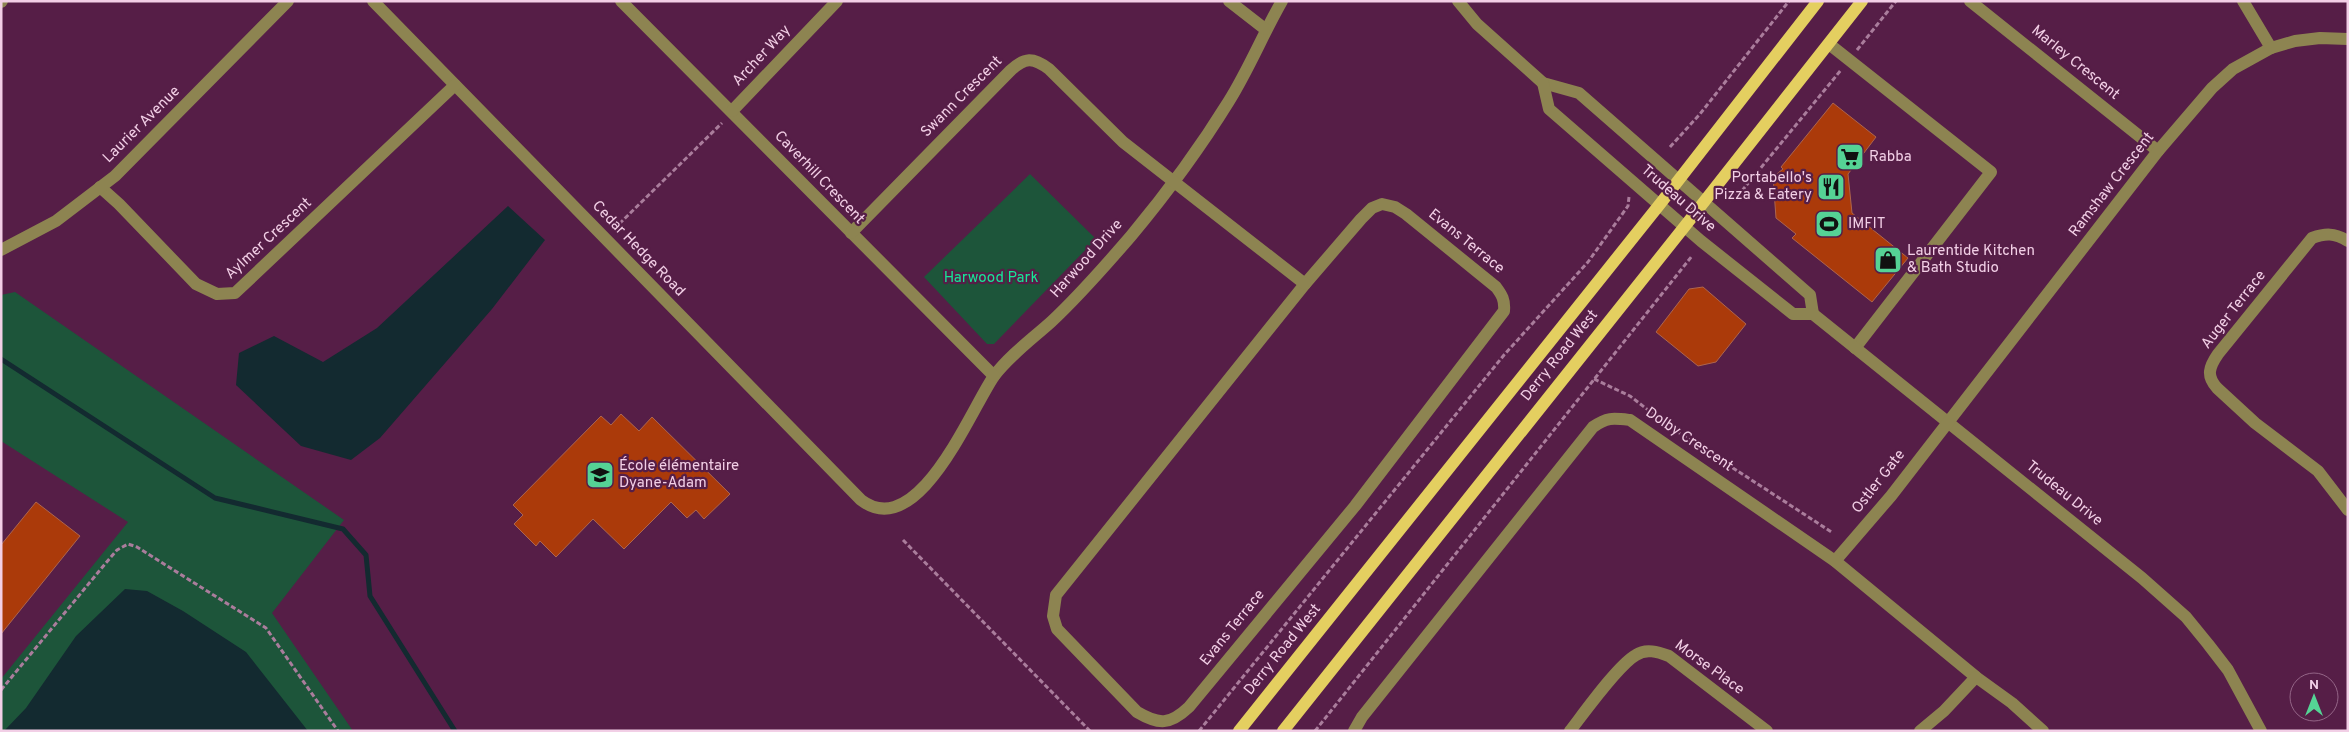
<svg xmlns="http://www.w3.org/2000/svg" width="2349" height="732" viewBox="0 0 2349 732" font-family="Overpass,sans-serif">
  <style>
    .green { fill: #1d553a }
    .water { fill: #132a30 }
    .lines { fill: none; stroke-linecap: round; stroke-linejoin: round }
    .stream { stroke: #132a30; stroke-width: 5 }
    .building { fill: #ab3a0a; stroke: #ad654e }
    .path { stroke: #aa7d9c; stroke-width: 3; stroke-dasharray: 5 2.5; stroke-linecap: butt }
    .minor { stroke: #8d8451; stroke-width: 12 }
    .major { stroke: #e4cf60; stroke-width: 12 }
    .labels { text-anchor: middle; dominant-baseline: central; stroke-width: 4.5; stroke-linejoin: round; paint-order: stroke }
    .street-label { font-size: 15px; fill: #f2cfe6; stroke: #561e47 }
    .poi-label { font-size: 15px; fill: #f2cfe6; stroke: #561e47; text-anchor: start }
    .park-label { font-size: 15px; fill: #15e897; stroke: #561e47 }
  </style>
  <rect width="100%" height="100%" fill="#561e47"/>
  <g class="green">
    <path d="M1030 174 1096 239 994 344H987L924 277Z"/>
    <path d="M15 292 344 520 272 613 353 731H1V679L128 522 1 441V295Z"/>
  </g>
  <g class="water">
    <path d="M508 206 545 240 492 309 380 438 351 460 301 446 236 385 239 353 274 336 323 362 377 328Z"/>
    <path d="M125 589 147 591 183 611 246 652 308 731H4L26 708 76 636Z"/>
  </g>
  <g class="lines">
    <path class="stream" d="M1 359 215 498 343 529 366 555 370 596 455 731"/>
  </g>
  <g class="building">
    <path d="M1833 103 1876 137 1848 174 1852 213 1908 258 1872 302 1792 238 1796 234 1776 218 1773 177 1783 169 1781 167Z"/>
    <path d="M1703 287 1746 324 1716 362 1698 366 1656 332 1689 289Z"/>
    <path d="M621 414 639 431 652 417 730 494 704 519 696 510 687 518 671 502 624 549 593 519 556 557 540 541 536 546 514 524 523 515 513 505 601 416 611 425Z"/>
    <path d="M36 502 80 536 1 634V545Z"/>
  </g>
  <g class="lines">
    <g class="path">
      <path d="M1857 50 1896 1"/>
      <path d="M1670 147 1700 114 1789 1"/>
      <path d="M1730 200 1741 192 1841 70"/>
      <path d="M614 229 722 123"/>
      <path d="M1594 379 1630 396 1670 427 1833 533"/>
      <path d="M903 540 1090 731"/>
      <path d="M1 690 105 564 117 550 128 544 137 547 266 628 338 731"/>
      <path d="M1199 731 1504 355 1588 262 1628 206 1629 197"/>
      <path d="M1315 731 1692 256"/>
    </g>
    <g class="minor">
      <path d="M373 1 861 500C918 543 970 411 994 376 1010 355 1032 339 1051 322 1080 295 1106 265 1131 236 1166 194 1200 148 1229 101 1249 69 1263 34 1282 1"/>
      <path d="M621 1 994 376"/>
      <path d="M1229 1 1265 29"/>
      <path d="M1458 1 1477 24 1543 83 1579 93 1810 295 1813 314"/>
      <path d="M1970 1 2158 151"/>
      <path d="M2243 1 2271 48"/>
      <path d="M1 2 2 1"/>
      <path d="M1829 44 1991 172 1855 348"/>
      <path d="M1543 83 1549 109 1701 241 1793 314H1813L2142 578 2186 617 2208 644 2228 670 2261 731"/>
      <path d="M732 111 837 1"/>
      <path d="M100 187 119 204 196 284 217 294 235 293 455 85"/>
      <path d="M1382 204 1395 207 1406 214 1496 287C1502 295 1505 300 1504 311L1355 506 1189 707C1170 725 1159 725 1137 712L1057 629 1053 616 1056 595 1305 284 1361 219 1372 208Z"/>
      <path d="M851 233 1010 71C1025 57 1033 57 1049 69L1123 142 1305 284"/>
      <path d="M2348 241C2334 233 2326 233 2312 238L2218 354C2209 367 2206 376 2217 388L2255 423 2318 471 2348 510"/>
      <path d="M1 250 56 221 115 176 288 1"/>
      <path d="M1835 561 1891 496 2158 151 2212 88 2233 69 2271 48 2295 41 2320 38 2348 39"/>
      <path d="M1354 731 1362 717 1593 427C1607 417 1613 418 1630 420L1835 561 1976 677 2012 703 2043 731"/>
      <path d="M1570 731C1584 713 1618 665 1636 655 1646 648 1658 652 1669 656L1767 731"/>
      <path d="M1920 731 1944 711 1976 677"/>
    </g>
    <g class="major">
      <path d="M1239 731 1660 204 1818 1"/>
      <path d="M1283 731 1685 226 1862 1"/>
    </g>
  </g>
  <defs>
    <symbol id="supermarket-square" viewBox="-11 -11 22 22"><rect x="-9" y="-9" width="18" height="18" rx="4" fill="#55d395" stroke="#561e47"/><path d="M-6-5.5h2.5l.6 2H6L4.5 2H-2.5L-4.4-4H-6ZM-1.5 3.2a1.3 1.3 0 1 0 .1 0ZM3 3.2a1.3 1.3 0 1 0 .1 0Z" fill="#111"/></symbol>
    <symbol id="restaurant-square" viewBox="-11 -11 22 22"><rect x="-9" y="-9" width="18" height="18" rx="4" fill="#55d395" stroke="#561e47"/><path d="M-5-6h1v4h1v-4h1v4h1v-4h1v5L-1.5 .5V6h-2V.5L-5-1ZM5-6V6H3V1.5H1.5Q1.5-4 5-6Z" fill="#111"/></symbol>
    <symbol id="stadium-square" viewBox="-11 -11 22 22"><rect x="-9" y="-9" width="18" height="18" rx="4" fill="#55d395" stroke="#561e47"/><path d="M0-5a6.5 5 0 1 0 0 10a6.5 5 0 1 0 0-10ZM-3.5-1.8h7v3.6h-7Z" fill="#111"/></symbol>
    <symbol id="shop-square" viewBox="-11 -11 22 22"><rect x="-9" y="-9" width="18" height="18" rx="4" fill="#55d395" stroke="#561e47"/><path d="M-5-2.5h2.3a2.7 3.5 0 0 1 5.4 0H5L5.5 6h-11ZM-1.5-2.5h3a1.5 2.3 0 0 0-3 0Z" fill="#111"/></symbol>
    <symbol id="school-square" viewBox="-11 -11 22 22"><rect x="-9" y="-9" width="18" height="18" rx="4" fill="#55d395" stroke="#561e47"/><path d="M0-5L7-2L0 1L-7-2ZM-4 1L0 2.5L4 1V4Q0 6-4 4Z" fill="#111"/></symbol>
  </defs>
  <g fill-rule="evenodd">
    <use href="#supermarket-square" x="1834" y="141" width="32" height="32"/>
    <use href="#restaurant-square" x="1815" y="171" width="32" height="32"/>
    <use href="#stadium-square" x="1813" y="208" width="32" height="32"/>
    <use href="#shop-square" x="1872" y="244" width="32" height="32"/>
    <use href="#school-square" x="584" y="459" width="32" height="32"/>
  </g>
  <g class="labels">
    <g class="street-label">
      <text transform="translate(762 56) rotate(-47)">Archer Way</text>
      <text transform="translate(2075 63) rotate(39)">Marley Crescent</text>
      <text transform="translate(962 97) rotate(-45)">Swann Crescent</text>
      <text transform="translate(142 125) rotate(-45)">Laurier Avenue</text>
      <text transform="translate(819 178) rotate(46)">Caverhill Crescent</text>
      <text transform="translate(2112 185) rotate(-52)">Ramshaw Crescent</text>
      <text transform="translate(1678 199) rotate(41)">Trudeau Drive</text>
      <text transform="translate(269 239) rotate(-43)">Aylmer Crescent</text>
      <text transform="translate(1466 242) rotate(39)">Evans Terrace</text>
      <text transform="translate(638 249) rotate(46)">Cedar Hedge Road</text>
      <text transform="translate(1087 259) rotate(-48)">Harwood Drive</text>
      <text transform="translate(2234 310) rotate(-52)">Auger Terrace</text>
      <text transform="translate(1560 356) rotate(-51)">Derry Road West</text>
      <text transform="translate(1689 440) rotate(34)">Dolby Crescent</text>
      <text transform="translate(1879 482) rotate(-52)">Ostler Gate</text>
      <text transform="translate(2064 494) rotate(39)">Trudeau Drive</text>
      <text transform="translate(1233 628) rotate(-51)">Evans Terrace</text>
      <text transform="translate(1283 650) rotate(-51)">Derry Road West</text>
      <text transform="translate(1709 668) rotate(36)">Morse Place</text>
    </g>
    <g class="poi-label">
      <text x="1869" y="157">Rabba</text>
      <text x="1812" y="178" text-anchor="end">Portabello's<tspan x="1812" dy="17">Pizza &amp; Eatery</tspan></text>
      <text x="1848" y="224">IMFIT</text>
      <text x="1907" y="251">Laurentide Kitchen<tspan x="1907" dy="17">&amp; Bath Studio</tspan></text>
      <text x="619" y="466">École élémentaire<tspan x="619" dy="17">Dyane-Adam</tspan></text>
    </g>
    <g class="park-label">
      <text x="991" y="278">Harwood Park</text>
    </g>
  </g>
  <rect width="2349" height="732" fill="none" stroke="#f2cfe6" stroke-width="5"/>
  <g transform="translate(2314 697)"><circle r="24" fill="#561e47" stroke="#946587"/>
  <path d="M0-4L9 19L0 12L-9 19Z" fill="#55d395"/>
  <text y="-8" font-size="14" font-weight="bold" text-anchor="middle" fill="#f2cfe6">N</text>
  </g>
</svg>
